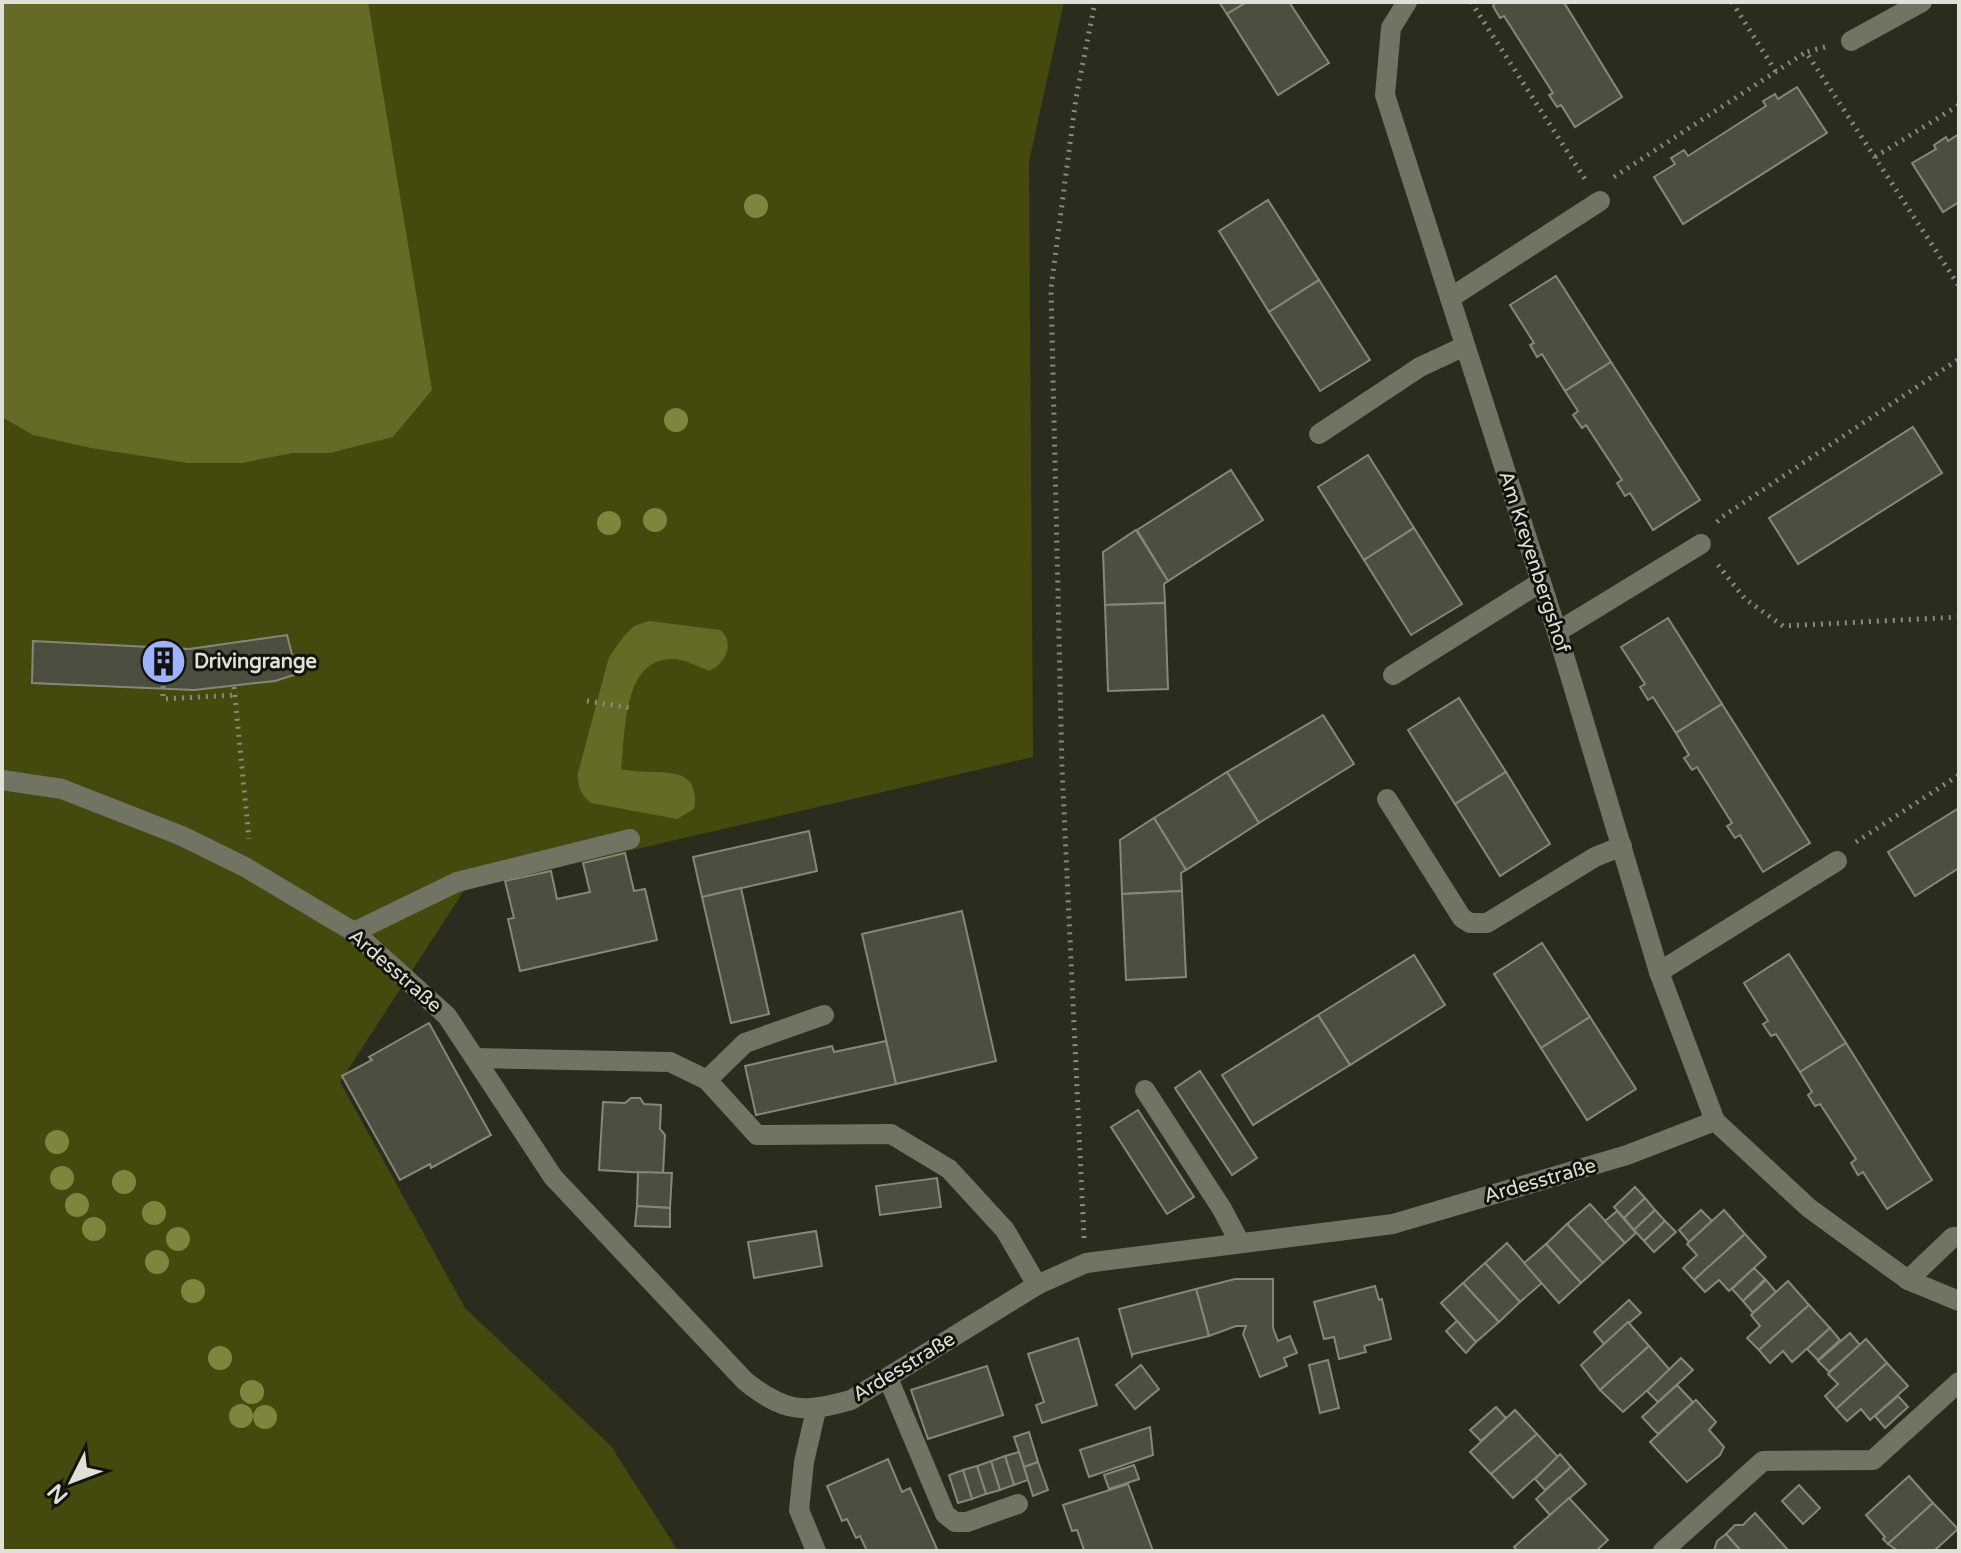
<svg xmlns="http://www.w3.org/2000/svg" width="1961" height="1553" viewBox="0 0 1961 1553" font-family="'Varela Round',sans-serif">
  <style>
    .green { fill: #45490d }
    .water { fill: #656b26 }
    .building { fill: #4c4e3f; stroke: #868877; stroke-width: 2 }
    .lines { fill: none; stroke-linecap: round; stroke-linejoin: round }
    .path { stroke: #888a7e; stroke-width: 5; stroke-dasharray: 2 6; stroke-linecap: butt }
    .minor { stroke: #717363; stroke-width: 20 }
    .tree { fill: #7e853c }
    .labels { text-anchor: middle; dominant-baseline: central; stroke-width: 6; stroke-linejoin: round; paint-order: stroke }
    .street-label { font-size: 20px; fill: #dfe0d7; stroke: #12130d }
    .poi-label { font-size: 20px; font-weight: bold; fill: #dfe0d7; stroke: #12130d; text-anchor: start }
  </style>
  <rect width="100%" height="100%" fill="#2a2c1e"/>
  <path class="green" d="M2 2H1064L1029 162 1033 757 465 889 340 1082 465 1308 611 1446 678 1551H2Z"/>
  <g class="water">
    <path d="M2 2H368L432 390 393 437 330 453H292L242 463H188L91 448 33 435 2 417Z"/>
    <path d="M649 621 720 630C736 643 725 664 709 671 699 667 684 659 673 659 621 658 626 736 621 769 655 777 702 760 694 809L677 819 591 803C580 794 578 787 578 773L609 657 624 636 634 626Z"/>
  </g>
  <g class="building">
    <path d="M1219 2H1247L1227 14Z"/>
    <path d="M1247 2H1289L1329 63 1278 95 1227 14Z"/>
    <path d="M1495 2H1561L1565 4 1622 97 1575 127 1561 105 1557 107 1549 95 1553 93 1504 16 1500 18 1493 6Z"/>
    <path d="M1797 87 1827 133 1683 224 1654 177 1675 164 1671 158 1684 150 1688 156 1766 106 1763 101 1775 94 1778 99Z"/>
    <path d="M1959 134V202L1943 212 1912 163 1936 149 1934 145 1946 137 1948 141Z"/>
    <path d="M1268 200 1319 280 1269 312 1219 231Z"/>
    <path d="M1556 276 1611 362 1565 391 1542 354 1537 357 1530 345 1534 343 1510 305Z"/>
    <path d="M1319 280 1370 360 1320 391 1269 312Z"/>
    <path d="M1611 362 1700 500 1653 530 1630 493 1625 496 1617 483 1622 480 1586 425 1582 428 1573 415 1578 411 1565 391Z"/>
    <path d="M1913 427 1942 473 1798 564 1769 518Z"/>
    <path d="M1368 455 1414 528 1364 560 1318 487Z"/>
    <path d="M1231 470 1263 520 1168 581 1137 530Z"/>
    <path d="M1414 528 1462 604 1411 635 1364 560Z"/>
    <path d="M1136 530 1168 581 1164 584 1165 603 1105 605 1103 552Z"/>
    <path d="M1165 603 1168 689 1108 691 1105 605Z"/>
    <path d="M1668 618 1722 704 1676 733 1653 697 1648 700 1640 687 1645 684 1621 647Z"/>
    <path d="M287 635 297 674 275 681 194 690 32 683 33 641 189 649Z"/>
    <path d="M1459 698 1506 772 1455 804 1408 730Z"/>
    <path d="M1722 704 1810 843 1763 872 1740 835 1735 838 1727 826 1732 823 1697 767 1692 770 1684 758 1689 755 1676 733Z"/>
    <path d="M1323 715 1354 764 1259 823 1227 772Z"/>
    <path d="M1227 772 1259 823 1186 870 1154 818Z"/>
    <path d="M1506 772 1550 844 1500 876 1455 804Z"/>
    <path d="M1959 808V868L1915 896 1888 852Z"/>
    <path d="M1154 818 1186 870 1181 873 1182 891 1122 894 1120 840Z"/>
    <path d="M809 831 817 871 702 897 693 857Z"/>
    <path d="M625 853 634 891 645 889 657 940 520 971 508 919 514 918 505 881 551 871 557 899 590 892 583 863Z"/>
    <path d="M741 888 769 1014 731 1023 702 897Z"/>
    <path d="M1182 891 1186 977 1126 980 1122 894Z"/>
    <path d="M962 911 996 1061 896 1084 862 934Z"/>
    <path d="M1542 943 1590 1017 1541 1048 1494 974Z"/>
    <path d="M1789 954 1846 1043 1800 1072 1776 1034 1771 1036 1763 1024 1768 1021 1744 983Z"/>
    <path d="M1414 955 1445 1005 1350 1065 1318 1015Z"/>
    <path d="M1318 1015 1350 1065 1253 1125 1222 1075Z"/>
    <path d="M1590 1017 1636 1089 1587 1120 1541 1048Z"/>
    <path d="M429 1023 491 1135 431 1168 430 1164 400 1180 342 1076 372 1060 369 1057Z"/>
    <path d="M886 1041 896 1084 756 1115 745 1066 832 1046 834 1052Z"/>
    <path d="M1846 1043 1932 1180 1887 1209 1863 1172 1858 1175 1851 1163 1856 1159 1820 1104 1815 1106 1808 1095 1812 1092 1800 1072Z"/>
    <path d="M1200 1071 1257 1158 1232 1175 1175 1088Z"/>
    <path d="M631 1098H640L644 1104 661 1105 660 1129 665 1135 663 1174 599 1170 603 1102 625 1103Z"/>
    <path d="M1138 1110 1194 1197 1167 1214 1111 1127Z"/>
    <path d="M638 1172 672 1173 670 1208 637 1206Z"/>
    <path d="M937 1178 941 1207 880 1215 876 1186Z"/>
    <path d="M1635 1187 1645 1198 1624 1218 1614 1207Z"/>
    <path d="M1645 1198 1655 1210 1634 1230 1624 1218Z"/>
    <path d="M1590 1204 1625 1243 1603 1263 1567 1224Z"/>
    <path d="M637 1206 670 1208V1227L635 1226Z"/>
    <path d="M1655 1210 1665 1221 1644 1241 1634 1230Z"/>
    <path d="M1701 1210 1712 1221 1689 1242 1679 1230Z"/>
    <path d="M1724 1210 1745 1234 1694 1280 1683 1268 1697 1255 1687 1244Z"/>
    <path d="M1617 1211 1636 1233 1625 1243 1605 1221Z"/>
    <path d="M1665 1221 1676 1232 1654 1252 1644 1241Z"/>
    <path d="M1567 1224 1603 1263 1581 1283 1546 1244Z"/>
    <path d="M816 1231 822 1266 754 1278 748 1242Z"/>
    <path d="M1745 1234 1766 1257 1729 1291 1719 1280 1705 1292 1694 1280Z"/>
    <path d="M1507 1243 1542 1283 1520 1302 1485 1263Z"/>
    <path d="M1546 1244 1581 1283 1559 1303 1524 1263Z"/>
    <path d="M1485 1263 1520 1302 1499 1322 1463 1283Z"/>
    <path d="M1754 1268 1765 1279 1743 1301 1732 1289Z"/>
    <path d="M1235 1279H1273V1328L1278 1341 1290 1336 1297 1353 1284 1358 1287 1366 1260 1377 1243 1334 1246 1326H1236L1209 1336 1196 1289Z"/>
    <path d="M1766 1280 1776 1292 1753 1313 1743 1301Z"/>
    <path d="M1788 1281 1809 1305 1759 1350 1747 1338 1760 1326 1751 1315Z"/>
    <path d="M1463 1283 1499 1322 1476 1342 1441 1303Z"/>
    <path d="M1375 1286 1379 1300 1382 1299 1391 1339 1364 1346 1366 1352 1339 1359 1334 1337 1324 1339 1314 1302Z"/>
    <path d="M1196 1289 1209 1336 1133 1354 1132 1356 1119 1309Z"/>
    <path d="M1629 1300 1641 1313 1604 1344 1594 1332Z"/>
    <path d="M1809 1305 1830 1328 1792 1362 1783 1351 1770 1363 1759 1350Z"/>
    <path d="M1457 1321 1476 1342 1466 1353 1446 1331Z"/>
    <path d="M1628 1322 1649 1346 1600 1390 1581 1365Z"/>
    <path d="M1830 1328 1840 1340 1818 1360 1807 1349Z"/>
    <path d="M1850 1333 1860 1345 1829 1372 1818 1361Z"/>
    <path d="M1078 1338 1097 1405 1042 1423 1036 1405 1044 1402 1028 1354Z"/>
    <path d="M1866 1339 1887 1363 1836 1409 1825 1396 1838 1384 1828 1374Z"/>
    <path d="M1649 1346 1670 1370 1623 1412 1600 1390Z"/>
    <path d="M1681 1358 1693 1370 1658 1402 1647 1391Z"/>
    <path d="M1328 1360 1339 1408 1320 1413 1309 1365Z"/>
    <path d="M1887 1363 1908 1386 1870 1420 1861 1409 1847 1421 1836 1409Z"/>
    <path d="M1141 1365 1159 1389 1135 1409 1116 1385Z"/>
    <path d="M987 1366 1003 1415 928 1439 911 1390Z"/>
    <path d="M1677 1385 1693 1402 1658 1434 1642 1417Z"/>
    <path d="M1898 1396 1908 1407 1885 1428 1875 1416Z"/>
    <path d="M1696 1400 1716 1422 1709 1430 1724 1447 1720 1455 1687 1482 1650 1442Z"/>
    <path d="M1496 1407 1506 1418 1481 1441 1470 1430Z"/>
    <path d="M1515 1410 1537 1434 1491 1474 1470 1452Z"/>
    <path d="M1150 1427 1153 1455 1089 1477 1080 1450Z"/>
    <path d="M1029 1432 1038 1462 1024 1467 1014 1437Z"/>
    <path d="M1537 1434 1558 1457 1513 1498 1491 1474Z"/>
    <path d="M1019 1452 1028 1480 1014 1485 1005 1456Z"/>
    <path d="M1560 1454 1571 1467 1545 1490 1535 1479Z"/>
    <path d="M1005 1456 1014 1485 1000 1490 991 1461Z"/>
    <path d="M888 1459 902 1492 910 1488 937 1549 932 1551H867L860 1536 856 1538 847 1519 842 1521 827 1486Z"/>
    <path d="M991 1461 1000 1490 986 1494 977 1466Z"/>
    <path d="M1038 1462 1048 1490 1033 1496 1024 1467Z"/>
    <path d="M1134 1465 1139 1479 1109 1489 1104 1475Z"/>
    <path d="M977 1466 986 1494 972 1499 963 1470Z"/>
    <path d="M1571 1467 1586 1484 1550 1515 1536 1499Z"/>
    <path d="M963 1470 972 1499 958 1503 949 1475Z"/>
    <path d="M1909 1476 1933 1503 1888 1544 1883 1539 1885 1537 1866 1515Z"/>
    <path d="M1128 1484 1153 1551 1084 1550 1077 1530 1072 1531 1063 1505Z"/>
    <path d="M1799 1485 1820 1508 1803 1524 1782 1501Z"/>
    <path d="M1569 1498 1608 1540 1596 1551H1518L1514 1547Z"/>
    <path d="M1933 1503 1958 1529 1934 1551H1898L1888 1544Z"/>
    <path d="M1755 1513 1789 1551H1741L1726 1534 1735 1525H1743Z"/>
    <path d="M1726 1534 1741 1551H1714L1717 1541Z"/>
  </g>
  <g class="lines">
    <g class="path">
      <path d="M1471 2 1585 179"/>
      <path d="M1732 2 1776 72"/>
      <path d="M1825 47 1806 52 1959 286"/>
      <path d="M1875 157 1959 105"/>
      <path d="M1614 177 1806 52"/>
      <path d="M1717 522 1722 517 1959 359"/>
      <path d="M1718 565 1745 599 1783 626 1959 617"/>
      <path d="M163 678V699L235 695"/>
      <path d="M234 687 249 839"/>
      <path d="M587 701 632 708"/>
      <path d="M1856 842 1959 775"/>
      <path d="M1084 1238 1062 768 1051 288 1076 98 1095 2"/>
    </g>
    <g class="minor">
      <path d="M1407 2 1391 28 1385 95 1557 632 1659 972 1715 1121"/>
      <path d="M1851 41 1922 2"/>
      <path d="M1450 298 1600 201"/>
      <path d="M1319 434 1420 367 1465 346"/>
      <path d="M1557 632 1701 544"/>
      <path d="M1393 675 1541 582"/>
      <path d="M2 780 62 789 182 836 245 867 354 932 447 1016 553 1177 745 1381C785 1413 804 1413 851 1400L1037 1285 1086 1263 1393 1224 1627 1155 1715 1121 1809 1208 1908 1280 1959 1301"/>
      <path d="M1387 799 1462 918 1470 923H1487L1595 857 1622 846"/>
      <path d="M354 932 457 882 630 839"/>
      <path d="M1659 972 1837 861"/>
      <path d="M475 1058 670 1062 707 1080 757 1135 891 1134 949 1169 1005 1230 1037 1285"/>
      <path d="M707 1080 745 1043 824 1015"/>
      <path d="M1145 1090 1222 1209 1240 1243"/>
      <path d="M1908 1280 1953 1237H1959"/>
      <path d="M888 1378 945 1514 955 1522H967L1018 1504"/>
      <path d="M816 1551 799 1510 804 1462 816 1410"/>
      <path d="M1663 1551 1763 1461 1873 1460 1959 1382"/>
    </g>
  </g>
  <g class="tree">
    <circle cx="756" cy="206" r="12"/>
    <circle cx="676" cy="420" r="12"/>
    <circle cx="655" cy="520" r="12"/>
    <circle cx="609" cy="523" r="12"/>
    <circle cx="57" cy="1142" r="12"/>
    <circle cx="62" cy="1178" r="12"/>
    <circle cx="124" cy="1182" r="12"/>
    <circle cx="77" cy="1205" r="12"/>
    <circle cx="154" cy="1213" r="12"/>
    <circle cx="94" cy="1229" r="12"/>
    <circle cx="178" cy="1239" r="12"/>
    <circle cx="157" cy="1262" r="12"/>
    <circle cx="193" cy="1291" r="12"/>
    <circle cx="220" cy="1358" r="12"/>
    <circle cx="252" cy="1392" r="12"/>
    <circle cx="241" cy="1416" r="12"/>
    <circle cx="265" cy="1417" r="12"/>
  </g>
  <defs>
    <symbol id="building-disc" viewBox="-11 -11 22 22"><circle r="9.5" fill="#9fb3fd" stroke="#12130d"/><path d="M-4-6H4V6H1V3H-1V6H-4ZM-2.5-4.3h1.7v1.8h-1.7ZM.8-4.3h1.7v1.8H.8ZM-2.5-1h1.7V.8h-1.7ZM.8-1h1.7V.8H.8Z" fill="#111"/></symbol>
  </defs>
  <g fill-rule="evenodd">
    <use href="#building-disc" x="138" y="636" width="51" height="51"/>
  </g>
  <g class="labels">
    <g class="street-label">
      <text transform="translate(1534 562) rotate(72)">Am Kreyenbergshof</text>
      <text transform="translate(395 971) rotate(41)">Ardesstraße</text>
      <text transform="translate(1540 1181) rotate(-16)">Ardesstraße</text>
      <text transform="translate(904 1367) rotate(-31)">Ardesstraße</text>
    </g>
    <g class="poi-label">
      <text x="194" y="662">Drivingrange</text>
    </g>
  </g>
  <rect width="1961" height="1553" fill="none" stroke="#dfe0d7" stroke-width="8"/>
  <g transform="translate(72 1481) rotate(228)" stroke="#12130d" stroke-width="6" paint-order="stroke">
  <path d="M0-6L14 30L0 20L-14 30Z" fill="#dfe0d7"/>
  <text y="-12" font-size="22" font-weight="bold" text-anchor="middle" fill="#dfe0d7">N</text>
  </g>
</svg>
